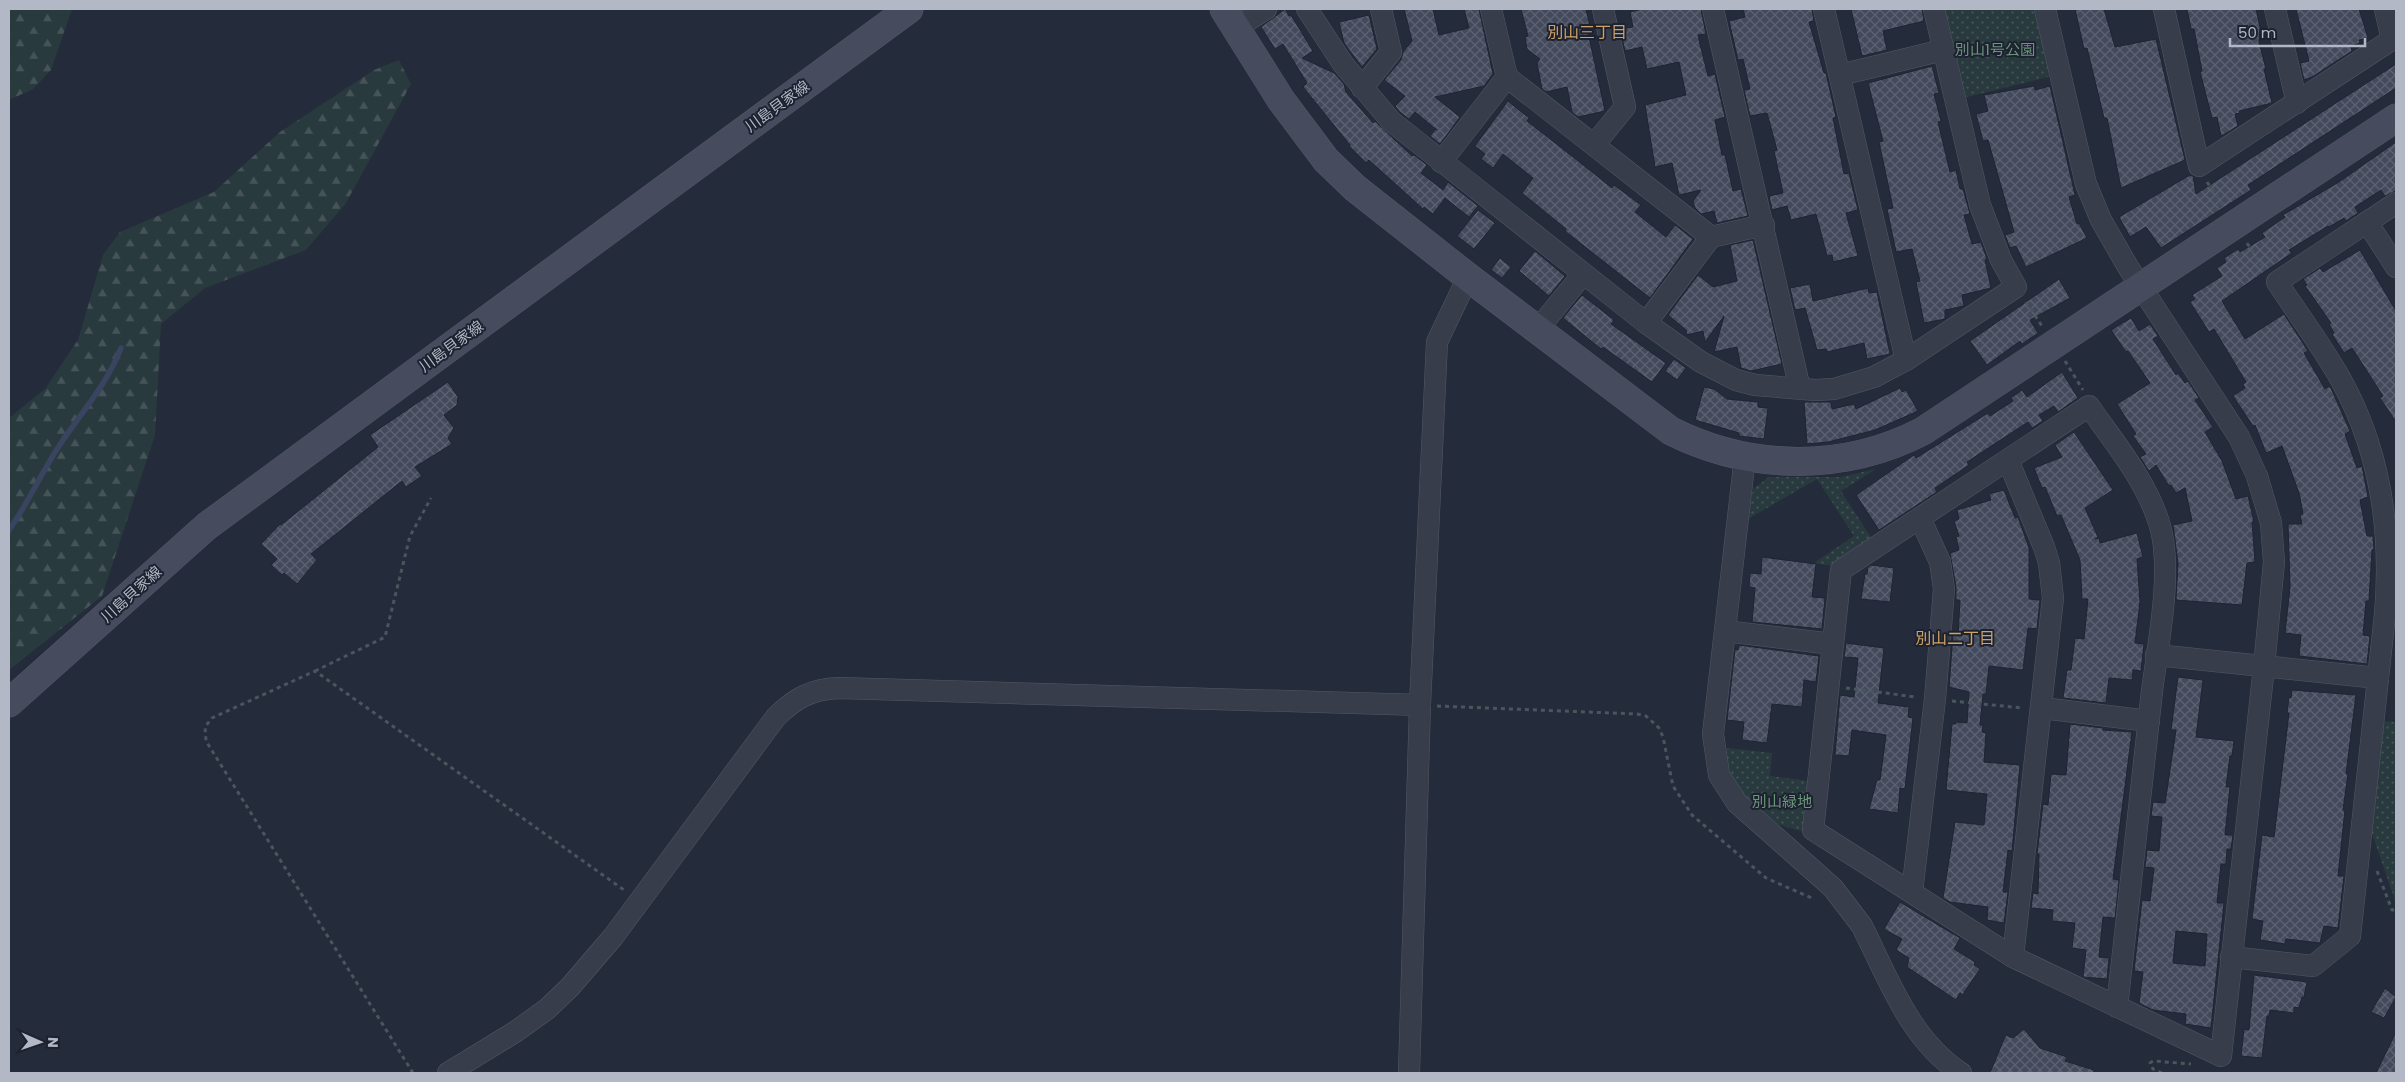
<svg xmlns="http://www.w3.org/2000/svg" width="2405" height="1082" viewBox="0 0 2405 1082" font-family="Poppins,'Noto Sans JP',sans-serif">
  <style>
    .forest { fill: url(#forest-firs) }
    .park { fill: url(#park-dots) }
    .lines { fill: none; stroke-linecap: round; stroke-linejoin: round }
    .stream { stroke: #394461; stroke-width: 5.5 }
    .building { fill: url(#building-cross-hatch); stroke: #1f2432; fill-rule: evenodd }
    .street-casing { stroke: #535866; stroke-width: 22 }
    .secondary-casing { stroke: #535866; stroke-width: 29 }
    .path { stroke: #48575d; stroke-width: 3; stroke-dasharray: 4 4; stroke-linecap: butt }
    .street { stroke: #383d4b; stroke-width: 21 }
    .secondary { stroke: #464c5e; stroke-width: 28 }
    .labels { text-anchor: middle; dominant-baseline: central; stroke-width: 4; stroke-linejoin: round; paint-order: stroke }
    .park-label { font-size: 15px; fill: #6c967b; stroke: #1d2230 }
    .street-label { font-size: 15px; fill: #b3b8c6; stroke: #1d2230 }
    .neighbourhood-label { font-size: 16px; fill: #cea167; stroke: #1d2230 }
  </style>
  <defs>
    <pattern id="forest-firs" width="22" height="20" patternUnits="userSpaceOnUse" patternTransform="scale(1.25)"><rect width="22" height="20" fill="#293a3f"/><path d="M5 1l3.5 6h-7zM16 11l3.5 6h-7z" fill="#465459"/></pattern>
    <pattern id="park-dots" width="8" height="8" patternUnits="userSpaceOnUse" patternTransform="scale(1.25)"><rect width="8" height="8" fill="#293a3f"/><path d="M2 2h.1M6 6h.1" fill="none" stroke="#465459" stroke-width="1.8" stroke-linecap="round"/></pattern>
    <pattern id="building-cross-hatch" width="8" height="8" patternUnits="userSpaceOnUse" patternTransform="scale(1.25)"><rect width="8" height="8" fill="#434a5c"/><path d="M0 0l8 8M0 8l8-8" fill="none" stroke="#5c6272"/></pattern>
  </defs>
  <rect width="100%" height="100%" fill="#242b3a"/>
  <g class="forest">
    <path d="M9 9H72L51 70 33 89 9 100Z"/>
    <path d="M399 60 411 84 346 203 306 250 205 288 161 324 155 435 102 596 9 670V418L45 389 78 340 103 255 120 232 214 192 280 132 374 70Z"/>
  </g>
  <g class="park">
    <path d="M1942 9H2036L2052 76 1963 98Z"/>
    <path d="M1876 469 1841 491 1872 539 1832 566 1814 563 1854 536 1817 479 1748 519 1753 489 1769 477H1840Z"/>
    <path d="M2383 721 2396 722V903L2371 831Z"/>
    <path d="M1727 748 1772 753 1770 776 1809 781 1804 832 1767 821 1740 795 1725 768Z"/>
  </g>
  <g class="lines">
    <path class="stream" d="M9 530C29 502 42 471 61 443 82 412 107 384 121 348"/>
  </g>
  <g class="building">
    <path d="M1285 9 1289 16 1291 15 1313 51 1302 58 1334 73 1344 84 1346 92 1373 123 1375 121 1412 156 1414 155 1427 165 1421 173 1443 190 1448 182 1478 206 1469 217 1445 198 1433 214 1424 207 1423 209 1369 160 1366 163 1349 146 1350 145 1303 87 1307 83 1283 44 1275 49 1261 27Z"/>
    <path d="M1404 9H1433L1439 35 1469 28 1464 9H1479L1493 74 1484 86 1435 97 1460 117 1440 144 1430 136 1436 129 1437 130 1415 112 1409 119 1400 112 1395 106 1405 96 1384 80 1401 60 1403 52 1412 41Z"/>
    <path d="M1521 9H1586L1591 31 1588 32 1605 111 1578 117 1572 112 1567 87 1546 92 1542 89 1537 63 1540 59 1527 49 1525 37 1528 36Z"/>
    <path d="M1643 9H1701L1706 34 1698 35 1700 44 1708 76 1715 74 1725 117 1715 120 1722 155H1725L1733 191 1741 189 1748 216 1717 223 1714 211 1701 214 1695 208 1693 201 1701 190 1679 195 1672 163 1655 167 1645 105 1686 95 1679 62 1647 69 1642 47 1625 51 1620 29 1633 27 1630 12Z"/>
    <path d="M1743 9H1812L1814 21 1809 22 1824 73H1826L1836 117 1833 118 1844 174 1849 173 1858 210 1846 213 1858 256 1833 262 1832 255 1827 256 1816 214 1791 220 1787 206 1772 210 1769 196 1783 193 1774 151 1777 150 1767 113 1750 116 1744 90 1750 89 1743 59 1738 60 1729 21 1745 17Z"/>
    <path d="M1851 9H1922L1924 21 1883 31 1887 50 1862 56Z"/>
    <path d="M2075 9H2104L2115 47 2156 39 2185 160 2121 188 2107 118H2104L2087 48 2084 49Z"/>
    <path d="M2187 9H2256L2260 27 2259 42 2266 69H2264L2272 103 2239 111 2240 113 2235 114 2238 126 2223 135 2221 136 2217 117 2212 118 2200 72 2202 71 2194 29H2191Z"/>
    <path d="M2296 9H2359L2368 38 2359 40 2360 43 2351 46 2352 51 2312 77 2304 80 2300 63 2309 61Z"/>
    <path d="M1369 15 1377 49 1362 67 1344 43 1339 22Z"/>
    <path d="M2396 64V88L2248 185 2251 190 2161 248 2146 227 2130 237 2119 217 2190 175 2193 176 2196 194Z"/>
    <path d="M1932 66 1939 93 1934 94 1941 121 1938 122 1950 172 1956 170 1960 189H1963L1970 214 1964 215 1972 244 1981 242 1987 259 1985 260 1991 288 1962 295 1964 306 1945 310V319L1924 323 1916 282 1920 281 1912 249 1896 252 1887 209 1893 208 1879 142 1883 141 1868 83Z"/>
    <path d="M2034 86 2035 90 2050 86 2075 195 2069 197 2077 224 2079 223 2087 238 2026 267 2016 246 2010 248 2005 235 2014 232 1988 140 1983 141 1976 114 1988 111 1984 95Z"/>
    <path d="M1508 101 1529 118 1527 121 1577 160 1612 188 1614 185 1641 205 1635 212 1666 237 1675 225 1693 239 1650 298 1565 231 1566 229 1522 193 1533 178 1503 154 1493 168 1481 159 1485 154 1475 146Z"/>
    <path d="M2396 142V191L2385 196 2381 190 2355 207 2358 213 2346 221 2344 218 2329 227 2328 226 2289 250 2292 253 2222 301 2245 339 2284 314 2308 351 2304 353 2325 389 2330 386 2350 431 2345 434 2357 468 2362 466 2368 497 2360 500 2367 536H2373L2374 550H2372L2369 601H2366L2363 635 2370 636 2367 664 2299 656 2301 635 2285 633 2290 587 2288 524H2302L2300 515 2303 514 2299 493 2282 446 2266 453 2255 425 2253 426 2233 396 2245 388 2243 384 2246 382 2214 329 2209 332 2190 302 2195 299 2192 295 2222 276 2217 268 2226 262 2224 258 2238 249 2240 252 2265 237 2262 233 2285 217 2283 215 2339 182Z"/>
    <path d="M1478 210 1495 223 1474 249 1457 236Z"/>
    <path d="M1753 240 1782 364 1751 371 1741 368 1737 347 1714 352 1724 316 1705 342 1703 331 1687 335 1686 330 1668 315 1698 275 1713 287 1737 281 1730 245Z"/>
    <path d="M2360 250 2396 311V422L2380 398 2383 396 2352 348 2344 353 2332 334 2334 333 2329 324 2331 323 2305 286 2307 285 2303 279 2320 268 2323 272Z"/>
    <path d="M1535 251 1565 276 1549 296 1519 271Z"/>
    <path d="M1500 258 1511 267 1502 278 1491 270Z"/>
    <path d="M2059 279 2070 298 2030 320 2038 333 2022 344 2020 341 1987 365 1970 341Z"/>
    <path d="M1810 284 1813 301 1868 288 1869 293 1877 292 1890 354 1867 359 1864 343 1827 352 1826 349 1817 350 1805 308 1795 310 1790 288Z"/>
    <path d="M1582 295 1614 320 1611 324 1666 363 1652 382 1603 347 1601 349 1563 318Z"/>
    <path d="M2131 318 2139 331 2150 324 2158 336 2153 339 2176 375 2178 373 2185 383 2188 381 2199 398 2195 400 2213 427 2205 432 2222 461 2236 499 2248 496 2254 522H2252L2255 562 2247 563 2242 605 2176 600 2178 563 2173 525 2192 521 2185 488 2176 493 2171 485 2169 486 2156 465 2149 471 2140 457 2146 454 2133 436 2136 434 2117 404 2150 383 2128 351 2126 352 2111 330Z"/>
    <path d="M1674 359 1686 368 1677 380 1665 371Z"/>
    <path d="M2062 372 2078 398 2058 412 2054 406 2039 415 2043 421 2032 428 2028 422 1967 462 1969 465 1935 488 1937 492 1879 530 1856 495 1914 455 1916 458 1988 413 1990 416 2013 401 2011 398 2022 390 2027 397Z"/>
    <path d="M448 382 458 397 457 405 444 415 454 428 448 438 452 444 415 467 422 476 406 487 402 481 311 554 317 560 297 584 284 573 282 575 271 565 277 559 261 544 280 524 281 525 378 447 370 435Z"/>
    <path d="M1704 387 1714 389 1727 399 1758 402V407L1768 408 1764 439 1739 436V433L1695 420Z"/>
    <path d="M1900 388 1902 392 1906 390 1918 411 1875 430 1828 442 1807 444 1804 402H1831L1832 409 1854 404 1856 409Z"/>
    <path d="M2074 432 2113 490 2085 508 2098 537 2095 539 2099 538 2100 543 2137 533 2143 557 2137 559 2140 602 2135 643 2144 644 2141 671 2133 670 2132 680 2109 678 2106 703 2063 698 2067 670H2071L2075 638 2084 639 2088 599H2082L2080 560 2061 515 2057 516 2045 487 2042 488 2034 468 2062 457 2055 445Z"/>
    <path d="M2004 490 2015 518 2018 517 2029 548V599L2040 600 2037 629 2028 628 2023 670 1989 666 1986 694H1983L1980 725H1983L1982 732 1986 733 1984 762 2020 765 2012 851 2008 850 2003 892H2008L2004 923 1987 920 1988 907 1950 902 1943 898 1955 822 1984 825 1987 794 1946 790 1952 724H1956V722L1967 723 1969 692 1949 687 1953 635 1958 636 1960 600H1956V587L1950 553 1959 550 1956 537 1959 536 1954 521 1959 519 1957 510 1991 500 1989 494Z"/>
    <path d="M1762 557 1816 564 1812 597 1825 598 1822 629 1752 622 1755 588 1749 587 1750 573 1761 574Z"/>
    <path d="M1871 565 1894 568 1890 602 1861 599 1865 574H1867L1868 567Z"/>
    <path d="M1846 643 1884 648 1878 703 1909 707 1908 717 1913 718 1905 789 1900 788 1898 813 1869 809 1877 780H1880L1886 735 1852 730 1849 756 1835 755 1840 695 1854 697 1858 658 1844 657Z"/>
    <path d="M1739 645 1819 656 1816 682 1804 680 1802 707 1772 704 1767 743 1742 740 1744 722 1727 720 1735 649 1738 650Z"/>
    <path d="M2178 677 2203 680 2196 737 2234 741 2232 756H2230L2226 787H2230L2225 835H2233L2231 849H2227L2226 864H2221L2217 903H2224L2211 1028 2185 1024 2186 1014 2153 1010 2139 1003 2143 972 2134 971 2142 900 2150 901 2154 868 2145 867 2147 850 2159 851 2162 817 2151 816 2153 802 2165 803 2176 730H2171ZM2176 931 2207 934 2205 966 2173 963Z"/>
    <path d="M2292 690 2356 695 2346 774H2348L2343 810H2345L2338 876H2344L2338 928 2324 926 2320 943 2286 939 2285 944 2260 940 2263 921 2252 919 2262 835 2274 837 2289 713H2287L2289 697 2291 698Z"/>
    <path d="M2070 724 2103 728V730L2132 732 2113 879 2119 880 2115 918 2103 917 2099 957 2109 958 2107 979 2083 977 2086 950 2072 948 2075 923 2052 921 2053 910 2031 908 2033 893 2038 894 2039 854H2037L2043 804 2048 805 2051 774 2066 775Z"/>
    <path d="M1900 902 1960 938 1954 949 1975 962 1974 965 1980 969 1965 991 1963 995 1960 993 1956 1000 1907 967 1909 958 1896 950 1902 939 1884 929Z"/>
    <path d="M2254 975 2307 982 2304 997H2302L2299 1008 2294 1007V1013L2270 1010 2269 1016H2267L2262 1058 2241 1056 2244 1029 2249 1030Z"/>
    <path d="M2385 988 2396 997 2384 1018 2371 1012Z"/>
    <path d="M2024 1029 2040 1048 2067 1057 2065 1061 2094 1070V1073H1990L2004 1039 2006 1035 2013 1038Z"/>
    <path d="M2396 1032V1073H2376Z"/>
  </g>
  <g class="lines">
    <defs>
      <g id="street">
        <path d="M1307 9 1343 64 1391 121 1646 323 1701 362 1736 380 1755 385 1815 390 1834 389 1874 377 1906 360 2016 287 2001 260 1980 205 1934 9"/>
        <path d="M1491 9 1507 77 1711 237"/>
        <path d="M1713 9 1800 389"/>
        <path d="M1824 9 1906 360"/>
        <path d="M2045 9 2086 184 2101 220 2128 267 2239 437 2257 476 2271 523 2274 562 2264 667 2221 1056 2013 957 1813 830 1841 570 2089 406C2115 444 2147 481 2160 526 2173 571 2158 644 2152 691 2141 797 2129 902 2117 1007"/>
        <path d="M2164 9 2199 166 2396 37"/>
        <path d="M2275 9 2297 103"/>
        <path d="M2385 9 2392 40"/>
        <path d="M1236 28 1266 9"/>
        <path d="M1840 75 1943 50"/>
        <path d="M1362 88 1391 52 1381 9"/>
        <path d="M1594 145 1625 107 1603 9"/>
        <path d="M1441 162 1507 77"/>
        <path d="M2367 222 2396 267"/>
        <path d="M1646 323 1711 237 1764 225"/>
        <path d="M1538 329 1583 274"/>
        <path d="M1745 457 1713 734 1719 775 1737 803 1833 888 1862 926C1888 978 1910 1040 1961 1073"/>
        <path d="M2008 460 2044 547 2049 563 2053 598 2013 957"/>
        <path d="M1725 631 1832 644"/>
        <path d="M2156 655 2378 678"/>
        <path d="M2042 708 2149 721"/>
        <path d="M1912 892 1935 699 1944 589 1940 562 1920 518"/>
        <path d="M2231 957 2313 966 2350 936 2385 614C2392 532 2381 451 2340 378 2321 345 2298 314 2277 282L2396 203"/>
        <path d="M448 1073 515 1032 547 1009 570 987 613 937 776 717C795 698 812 689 839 688L1420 705"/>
        <path d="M1409 1073 1420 705 1437 342 1468 277"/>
      </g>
      <g id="secondary">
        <path d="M1224 9 1281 100 1326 160 1355 188 1468 277 1671 431C1751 471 1844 472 1923 431L2396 118"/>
        <path d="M9 703 207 526 909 9"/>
      </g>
    </defs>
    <use href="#street" class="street-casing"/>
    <use href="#secondary" class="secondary-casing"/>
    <g class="path">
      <path d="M2207 182 2223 205"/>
      <path d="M2247 243 2264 269"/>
      <path d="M2026 302 2042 326"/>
      <path d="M2065 361 2083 390"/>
      <path d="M315 671 385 637 410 536 431 498"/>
      <path d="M1846 688 1916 697"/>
      <path d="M1952 701 2023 708"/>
      <path d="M1437 706 1637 714 1646 716 1659 728 1663 737 1673 786 1692 815 1766 878 1814 899"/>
      <path d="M2377 871 2392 910H2396"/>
      <path d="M413 1073 206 741 205 727 212 718 315 671 624 890"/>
      <path d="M2162 1073 2153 1069 2150 1063 2153 1061 2191 1064"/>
    </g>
    <use href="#street" class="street"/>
    <use href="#secondary" class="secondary"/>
  </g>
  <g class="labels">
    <g class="park-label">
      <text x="1995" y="49">別山1号公園</text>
      <text x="1782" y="801">別山緑地</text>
    </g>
    <g class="street-label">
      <text transform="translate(777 106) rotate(-36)">川島貝家線</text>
      <text transform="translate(451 346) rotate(-36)">川島貝家線</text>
      <text transform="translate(131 594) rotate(-42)">川島貝家線</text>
    </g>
    <g class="neighbourhood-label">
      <text x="1587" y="32">別山三丁目</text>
      <text x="1955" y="638">別山二丁目</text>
    </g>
  </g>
  <rect width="2405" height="1082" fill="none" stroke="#b3b8c6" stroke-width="20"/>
  <g transform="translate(40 1042) rotate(92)" stroke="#1d2230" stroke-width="4" paint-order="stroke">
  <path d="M0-4L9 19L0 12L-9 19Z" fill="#b3b8c6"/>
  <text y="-8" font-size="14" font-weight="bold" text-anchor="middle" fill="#b3b8c6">N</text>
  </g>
  <path d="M2230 38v8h135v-8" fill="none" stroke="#b3b8c6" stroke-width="2.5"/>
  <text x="2238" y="38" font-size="15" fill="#b3b8c6" stroke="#1d2230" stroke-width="4" paint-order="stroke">50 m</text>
</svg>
